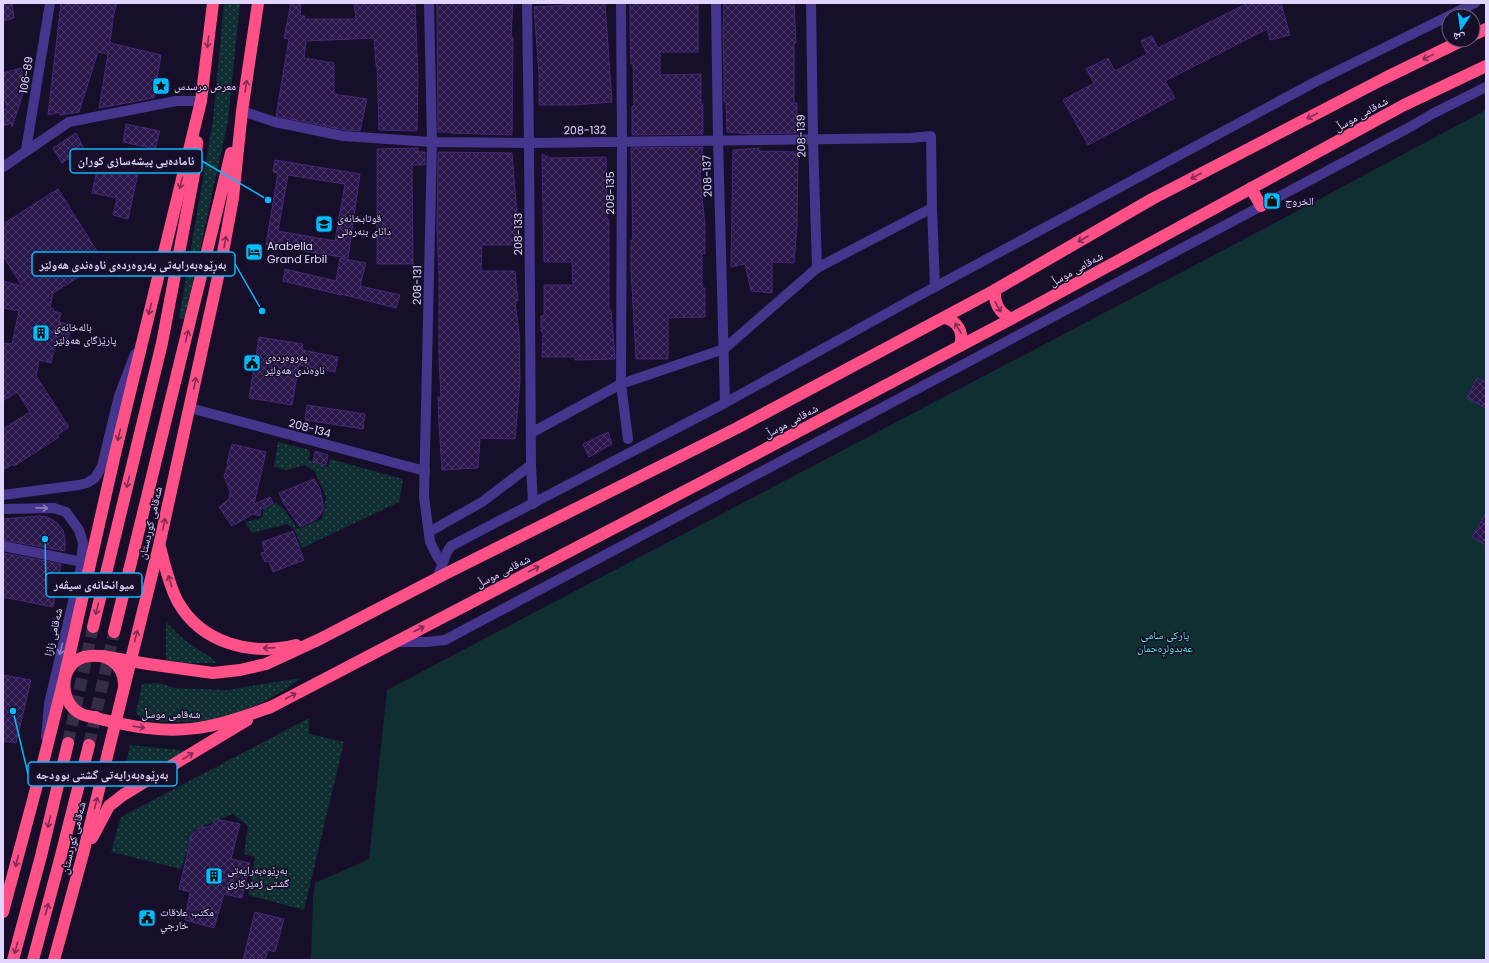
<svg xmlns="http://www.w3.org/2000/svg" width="1489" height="963" viewBox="0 0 1489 963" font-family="Poppins,'Noto Naskh Arabic',sans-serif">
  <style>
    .grass { fill: url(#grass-dots) }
    .park { fill: #102f33 }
    .building { fill: url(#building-cross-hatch); stroke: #452879; fill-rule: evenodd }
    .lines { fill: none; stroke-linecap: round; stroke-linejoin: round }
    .highway-tunnel { stroke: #352c49; stroke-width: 12; stroke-dasharray: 12 6; stroke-linecap: butt }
    .minor { stroke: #46358c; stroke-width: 10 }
    .highway { stroke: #ff5088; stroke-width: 12 }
    .oneway { stroke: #7f2c54 }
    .oneway2 { stroke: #8c7dc0 }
    .labels { text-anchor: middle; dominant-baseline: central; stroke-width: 3; stroke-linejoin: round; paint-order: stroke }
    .street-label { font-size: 11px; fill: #e1d5ff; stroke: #170e29 }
    .poi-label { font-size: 11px; fill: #e1d5ff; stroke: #170e29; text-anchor: start }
    .park-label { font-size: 11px; fill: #57eadd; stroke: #170e29 }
    .leader { fill: none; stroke: #01bcff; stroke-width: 1.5 }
    .callout-dot { fill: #01bcff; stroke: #170e29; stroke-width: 1.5 }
    .callout { fill: #170e29; stroke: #01bcff; stroke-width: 1.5 }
    .callout-label { font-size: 12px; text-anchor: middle; font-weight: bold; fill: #e1d5ff }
  </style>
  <defs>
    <pattern id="grass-dots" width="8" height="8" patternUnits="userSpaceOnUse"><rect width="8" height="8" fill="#102f33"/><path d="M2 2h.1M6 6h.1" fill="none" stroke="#324c52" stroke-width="1.8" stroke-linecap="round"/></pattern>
    <pattern id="building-cross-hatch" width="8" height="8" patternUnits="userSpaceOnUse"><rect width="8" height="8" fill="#2b184b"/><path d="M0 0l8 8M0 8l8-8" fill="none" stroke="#493966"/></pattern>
  </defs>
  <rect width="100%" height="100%" fill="#170e29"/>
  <g class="grass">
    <path d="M224 3H240L228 121 185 319 179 318 213 120Z"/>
    <path d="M278 442 310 450 309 460 328 467 330 459 403 479 399 502 302 548 294 529 287 524 252 533 245 522 262 518 264 504C280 496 290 518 298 529L322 519 326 497 315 472 305 465 287 470 274 467Z"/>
    <path d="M166 622C173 629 180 637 188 642 197 650 209 654 217 663H187L166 660Z"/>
    <path d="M301 678C276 698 235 718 203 721 183 723 162 722 142 720L136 712 142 684 160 683 174 688 227 690Z"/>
    <path d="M309 718V734L344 742 304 910 248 895 255 857 244 854 248 826 233 814 194 830 181 869 111 852 121 817Z"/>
    <path d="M130 745 188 751 121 788Z"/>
  </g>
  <path class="park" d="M1486 110V960H311L313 898 315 883 369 859 387 690 1254 234Z"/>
  <g class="building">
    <path d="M3 3H12L14 18 3 21Z"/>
    <path d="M61 3H117L114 13 110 43 161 55 154 98 99 108 108 54 98 52 79 112 60 115V112L48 115Z"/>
    <path d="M291 3H301L300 16H305L304 19H356L354 3H415L418 77 417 131 379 130 377 66 376 65 374 38 306 41 304 58 334 63V94L367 99 360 131 344 130 276 116 289 39 284 38Z"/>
    <path d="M437 3H513L511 37H513L512 135 450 133V132H438Z"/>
    <path d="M569 3H605L612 102 574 105H539V75L534 7 569 5Z"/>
    <path d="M630 3H698V52H660V75L701 74V104H703V134L632 135V106H634L633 64H631L630 33Z"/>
    <path d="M724 3H794L796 43H794V103H797V133L753 134 727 132 726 102H724V75L723 34Z"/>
    <path d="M1248 3H1281L1290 35 1270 40 1267 29 1165 81 1175 98 1088 145 1063 100 1094 83 1086 69 1108 58 1115 71 1147 54 1141 41 1152 36 1158 48Z"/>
    <path d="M21 68 25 87 12 127 11 123 3 126V110L7 108 3 95V73Z"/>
    <path d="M126 124 160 131 155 149 123 142Z"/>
    <path d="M76 133 84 149 62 163 53 148Z"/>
    <path d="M703 147 700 177 705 225V254H702V288H705V317L668 318V359H636L631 269V240H633L631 148Z"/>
    <path d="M418 148V152H425V165H412L413 264H377V149Z"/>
    <path d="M759 148V151L798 152 797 226 794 263 772 262V293L751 291 745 264 731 267 733 150Z"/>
    <path d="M438 152 512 153 517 215 516 245H482L481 271H515L518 301H515L519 334 520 380 515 439 480 438 478 468 442 470 439 424 438 397H441L439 359V274L437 229Z"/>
    <path d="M542 154 550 158 606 157 607 220H609V310H611L615 359 575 360V357H542L543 332 541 331V316H544V285H573L572 262H544Z"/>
    <path d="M275 160 360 174 348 258 266 245 278 173 273 172ZM288 175 345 184 335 241 278 231Z"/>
    <path d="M123 165 139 169 128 219 113 215 117 198 92 193 98 166 122 172Z"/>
    <path d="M58 189 102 259 91 266 92 269 53 293 50 308 54 309 53 311 61 313 59 322 71 325 67 343 56 341 51 363 39 360 36 376 69 427 57 435 59 437 14 466 13 464 3 470V429L30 412 17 392 3 401V343L12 344 19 311 3 308V281L22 286 3 256V224Z"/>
    <path d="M340 258 366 263 360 286 400 295 396 308 341 294V295L283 281 285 269 336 281Z"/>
    <path d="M259 337 303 344 302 350 338 357 335 372 299 365 292 405 249 398Z"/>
    <path d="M1477 378 1486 383V408L1467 398Z"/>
    <path d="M307 405 365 414 363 429 305 420Z"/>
    <path d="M608 432 612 444 589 457 583 444Z"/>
    <path d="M232 444 266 452 254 504 270 497 273 503 261 509 260 516 253 514 232 526 219 507 230 498 229 494H231L224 476 228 465 227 462Z"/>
    <path d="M315 451 328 455 326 465 313 462Z"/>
    <path d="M314 479 320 489 323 504V510L320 515 315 520 300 527 284 504 279 493Z"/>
    <path d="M1486 513V545L1472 537Z"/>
    <path d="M38 516 48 517 56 522 63 530 65 540V551L3 540V519Z"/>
    <path d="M293 531 304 560 273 572 269 561 265 562 261 553 265 552 262 542Z"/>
    <path d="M3 553 61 564 53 607 3 597Z"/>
    <path d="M3 675 31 680 16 743 3 741Z"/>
    <path d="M215 819 240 824 231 859 250 863 242 898 224 894 214 928 185 920 190 892 179 889 192 834 199 828 212 826Z"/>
    <path d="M255 912 284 919 275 952 268 950 265 960H243Z"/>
  </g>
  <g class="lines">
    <g class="highway-tunnel">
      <path d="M68 743 93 627"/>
      <path d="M89 745 114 632"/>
    </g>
    <g class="minor">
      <path d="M429 3 432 142 424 497 430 542 437 556 442 563"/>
      <path d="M527 3 529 143 531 465 533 504"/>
      <path d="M621 3 622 142 621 384 628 439"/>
      <path d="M716 3 718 140 725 403"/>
      <path d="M811 3 813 139 817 268"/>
      <path d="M242 111 275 122 343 136 432 142 529 143 911 138 931 136 932 208 817 268 724 349 621 384 531 433"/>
      <path d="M26 150 50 3"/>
      <path d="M3 167 69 122 176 101H201"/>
      <path d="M932 208 935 287"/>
      <path d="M190 408 425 471"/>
      <path d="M3 495 79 485 87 483 95 478 102 466 119 396 135 354"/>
      <path d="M3 509 54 508 66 512 79 530 83 543 81 567 49 704 46 737"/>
      <path d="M429 532 482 502 531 465"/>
      <path d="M3 546 82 562"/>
      <path d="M437 578 447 552 451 546 725 403 909 301 1313 83 1475 3"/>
      <path d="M396 642H427L445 640 1410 127 1432 114 1486 87"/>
    </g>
    <g class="highway">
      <path d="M1473 35 1486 29"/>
      <path d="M1251 188 1261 206"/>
      <path d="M995 290C994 304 999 312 1011 319"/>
      <path d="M944 318C958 321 964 332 960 346"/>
      <path d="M160 547C165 565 169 586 178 602 202 644 252 656 296 645"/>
      <path d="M93 627 162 343 195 169 197 142"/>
      <path d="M114 632 231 153"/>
      <path d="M102 656 148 664 213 673 240 670 266 664 320 639 447 573 737 428 995 290 1152 199 1385 78 1463 40"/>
      <path d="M88 716C127 726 168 735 209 726 230 722 251 714 271 707L754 455 1011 319 1404 105 1486 66"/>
      <path d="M96 717C57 718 53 659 90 656 98 655 105 656 111 660 120 666 124 674 124 684"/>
      <path d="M92 838 109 806 123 795 247 720"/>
      <path d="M3 912 45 755 64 679 115 454 201 101 213 3"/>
      <path d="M13 960 41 856 68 743"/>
      <path d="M33 960 59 863 89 745"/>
      <path d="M54 960 83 854 159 546 221 263 233 198 242 111 258 3"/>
    </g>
  </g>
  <defs><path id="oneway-shaft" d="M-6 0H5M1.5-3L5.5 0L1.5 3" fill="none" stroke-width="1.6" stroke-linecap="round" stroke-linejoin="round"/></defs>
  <g class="oneway">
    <use href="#oneway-shaft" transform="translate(208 42) rotate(96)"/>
    <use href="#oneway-shaft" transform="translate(1428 57) rotate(154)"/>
    <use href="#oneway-shaft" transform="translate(246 86) rotate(-82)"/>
    <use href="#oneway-shaft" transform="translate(1312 116) rotate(153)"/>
    <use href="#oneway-shaft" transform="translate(1196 176) rotate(153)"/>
    <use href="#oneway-shaft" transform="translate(181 183) rotate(104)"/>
    <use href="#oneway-shaft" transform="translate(1083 239) rotate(150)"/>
    <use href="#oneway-shaft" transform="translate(225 242) rotate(-80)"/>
    <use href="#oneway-shaft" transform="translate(998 307) rotate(61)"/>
    <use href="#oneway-shaft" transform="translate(150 309) rotate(104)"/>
    <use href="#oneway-shaft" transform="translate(958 328) rotate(-121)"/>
    <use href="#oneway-shaft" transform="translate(187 336) rotate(-76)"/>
    <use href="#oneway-shaft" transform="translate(195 383) rotate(-78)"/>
    <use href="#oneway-shaft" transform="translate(119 435) rotate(104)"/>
    <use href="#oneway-shaft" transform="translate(128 482) rotate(104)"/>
    <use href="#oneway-shaft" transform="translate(164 524) rotate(-78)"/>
    <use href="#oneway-shaft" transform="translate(534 569) rotate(-27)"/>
    <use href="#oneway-shaft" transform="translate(170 581) rotate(-107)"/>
    <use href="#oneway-shaft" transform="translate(97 609) rotate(104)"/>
    <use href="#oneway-shaft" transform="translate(419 629) rotate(-27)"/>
    <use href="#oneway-shaft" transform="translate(136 636) rotate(-76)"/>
    <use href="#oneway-shaft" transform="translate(269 648) rotate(178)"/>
    <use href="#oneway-shaft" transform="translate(291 696) rotate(-28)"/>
    <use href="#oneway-shaft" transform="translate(139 727) rotate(7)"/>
    <use href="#oneway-shaft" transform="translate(188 756) rotate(-31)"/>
    <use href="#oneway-shaft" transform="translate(96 803) rotate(-76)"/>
    <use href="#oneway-shaft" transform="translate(49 822) rotate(103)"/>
    <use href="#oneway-shaft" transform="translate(17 861) rotate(105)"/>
    <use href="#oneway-shaft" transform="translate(47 909) rotate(-75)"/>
    <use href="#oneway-shaft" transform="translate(16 948) rotate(105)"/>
  </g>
  <g class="oneway2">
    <use href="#oneway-shaft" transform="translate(42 508) rotate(1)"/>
    <use href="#oneway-shaft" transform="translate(61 649) rotate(104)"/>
  </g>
  <defs>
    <symbol id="sight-square" viewBox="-11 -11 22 22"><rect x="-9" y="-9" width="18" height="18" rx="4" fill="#01bcff" stroke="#170e29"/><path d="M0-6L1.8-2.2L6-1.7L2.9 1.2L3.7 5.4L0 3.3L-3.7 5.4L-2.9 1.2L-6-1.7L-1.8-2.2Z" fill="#111"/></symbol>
    <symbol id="shop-square" viewBox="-11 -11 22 22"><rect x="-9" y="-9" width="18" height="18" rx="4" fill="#01bcff" stroke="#170e29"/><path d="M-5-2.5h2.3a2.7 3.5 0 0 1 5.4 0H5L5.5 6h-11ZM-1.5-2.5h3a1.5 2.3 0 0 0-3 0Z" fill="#111"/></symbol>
    <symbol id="school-square" viewBox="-11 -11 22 22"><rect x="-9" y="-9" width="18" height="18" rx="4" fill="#01bcff" stroke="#170e29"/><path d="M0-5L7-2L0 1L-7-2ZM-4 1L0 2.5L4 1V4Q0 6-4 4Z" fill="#111"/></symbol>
    <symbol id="hotel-square" viewBox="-11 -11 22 22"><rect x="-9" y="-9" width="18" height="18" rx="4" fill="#01bcff" stroke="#170e29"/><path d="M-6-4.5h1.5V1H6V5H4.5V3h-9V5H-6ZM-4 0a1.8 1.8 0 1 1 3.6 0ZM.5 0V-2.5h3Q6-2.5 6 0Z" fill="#111"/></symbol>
    <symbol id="building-square" viewBox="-11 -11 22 22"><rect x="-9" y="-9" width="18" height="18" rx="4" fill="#01bcff" stroke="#170e29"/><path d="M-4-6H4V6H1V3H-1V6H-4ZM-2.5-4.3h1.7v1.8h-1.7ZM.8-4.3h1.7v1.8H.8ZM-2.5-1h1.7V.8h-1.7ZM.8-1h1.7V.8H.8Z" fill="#111"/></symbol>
    <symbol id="civic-square" viewBox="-11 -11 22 22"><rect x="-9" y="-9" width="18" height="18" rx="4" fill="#01bcff" stroke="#170e29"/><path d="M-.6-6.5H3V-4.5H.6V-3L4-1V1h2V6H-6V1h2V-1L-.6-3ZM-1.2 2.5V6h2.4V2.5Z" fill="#111"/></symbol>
  </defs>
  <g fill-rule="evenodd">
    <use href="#sight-square" x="151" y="76" width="20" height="20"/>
    <use href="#shop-square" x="1262" y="191" width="20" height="20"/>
    <use href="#school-square" x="314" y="214" width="20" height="20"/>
    <use href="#hotel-square" x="244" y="242" width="20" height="20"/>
    <use href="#building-square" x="31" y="323" width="20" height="20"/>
    <use href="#civic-square" x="242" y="353" width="20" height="20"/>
    <use href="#building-square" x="204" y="866" width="20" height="20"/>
    <use href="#civic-square" x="137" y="908" width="20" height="20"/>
  </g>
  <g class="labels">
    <g class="street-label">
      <text transform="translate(26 75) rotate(-81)">106-89</text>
      <text transform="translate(1361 114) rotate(-29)">شەقامی موسڵ</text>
      <text transform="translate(585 130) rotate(-1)">208-132</text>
      <text transform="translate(801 136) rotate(-91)">208-139</text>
      <text transform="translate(707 176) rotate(-92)">208-137</text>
      <text transform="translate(610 193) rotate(-90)">208-135</text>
      <text transform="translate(518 234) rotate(-90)">208-133</text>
      <text transform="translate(1076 269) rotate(-29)">شەقامی موسڵ</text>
      <text transform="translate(417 285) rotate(-89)">208-131</text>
      <text transform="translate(791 421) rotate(-28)">شەقامی موسڵ</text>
      <text transform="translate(310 428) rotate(15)">208-134</text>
      <text transform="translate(150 523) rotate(-77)">شەقامی کوردستان</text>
      <text transform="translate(503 571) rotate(-27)">شەقامی موسڵ</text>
      <text transform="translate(53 632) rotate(-77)">شەقامی زازا</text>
      <text x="171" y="714">شەقامی موسڵ</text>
      <text transform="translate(73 838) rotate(-76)">شەقامی کوردستان</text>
    </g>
    <g class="poi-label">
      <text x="174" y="86">معرض مرسدس</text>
      <text x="1285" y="201">الخروج</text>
      <text x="337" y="218">قوتابخانەی<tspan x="337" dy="13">دانای بنەرەتی</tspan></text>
      <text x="267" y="246">Arabella<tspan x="267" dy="13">Grand Erbil</tspan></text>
      <text x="54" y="327">بالەخانەی<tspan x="54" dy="13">پارێزگای هەولێر</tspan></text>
      <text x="265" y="357">پەروەردەی<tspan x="265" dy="13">ناوەندی هەولێر</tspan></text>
      <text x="227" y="870">بەڕێوەبەرایەتی<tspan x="227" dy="13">گشتی ژمێركاری</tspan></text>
      <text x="160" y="912">مكتب علاقات<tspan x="160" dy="13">خارجي</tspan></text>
    </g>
    <g class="park-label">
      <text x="1165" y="635">پارکی سامی<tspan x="1165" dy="13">عەبدولڕەحمان</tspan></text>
    </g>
  </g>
  <path class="leader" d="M268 200L202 161M262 311L235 264M45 539L46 585M13 711L28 774"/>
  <g class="callout-dot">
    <circle cx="268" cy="200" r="4"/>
    <circle cx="262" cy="311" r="4"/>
    <circle cx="45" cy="539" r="4"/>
    <circle cx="13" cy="711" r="4"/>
  </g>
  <g class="callout">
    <rect x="70" y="149" width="132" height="24" rx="4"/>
    <rect x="32" y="252" width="203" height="24" rx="4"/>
    <rect x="46" y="573" width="96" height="24" rx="4"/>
    <rect x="28" y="762" width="149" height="24" rx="4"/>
  </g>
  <g class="callout-label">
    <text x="136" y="165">ئامادەیی پیشەسازی کوران</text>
    <text x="133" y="269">بەڕێوەبەرایەتی پەروەردەی ناوەندی هەولێر</text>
    <text x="94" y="589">میوانخانەی سیڤەر</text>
    <text x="102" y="779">بەڕێوەبەرایەتی گشتی بوودجە</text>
  </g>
  <rect width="1489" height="963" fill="none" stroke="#e1d5ff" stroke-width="8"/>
  <g transform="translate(1461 28) rotate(193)"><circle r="19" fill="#170e29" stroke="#685e7f"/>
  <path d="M0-3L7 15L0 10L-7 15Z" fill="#01bcff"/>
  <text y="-6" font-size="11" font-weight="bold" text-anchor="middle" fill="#e1d5ff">ش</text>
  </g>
</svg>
